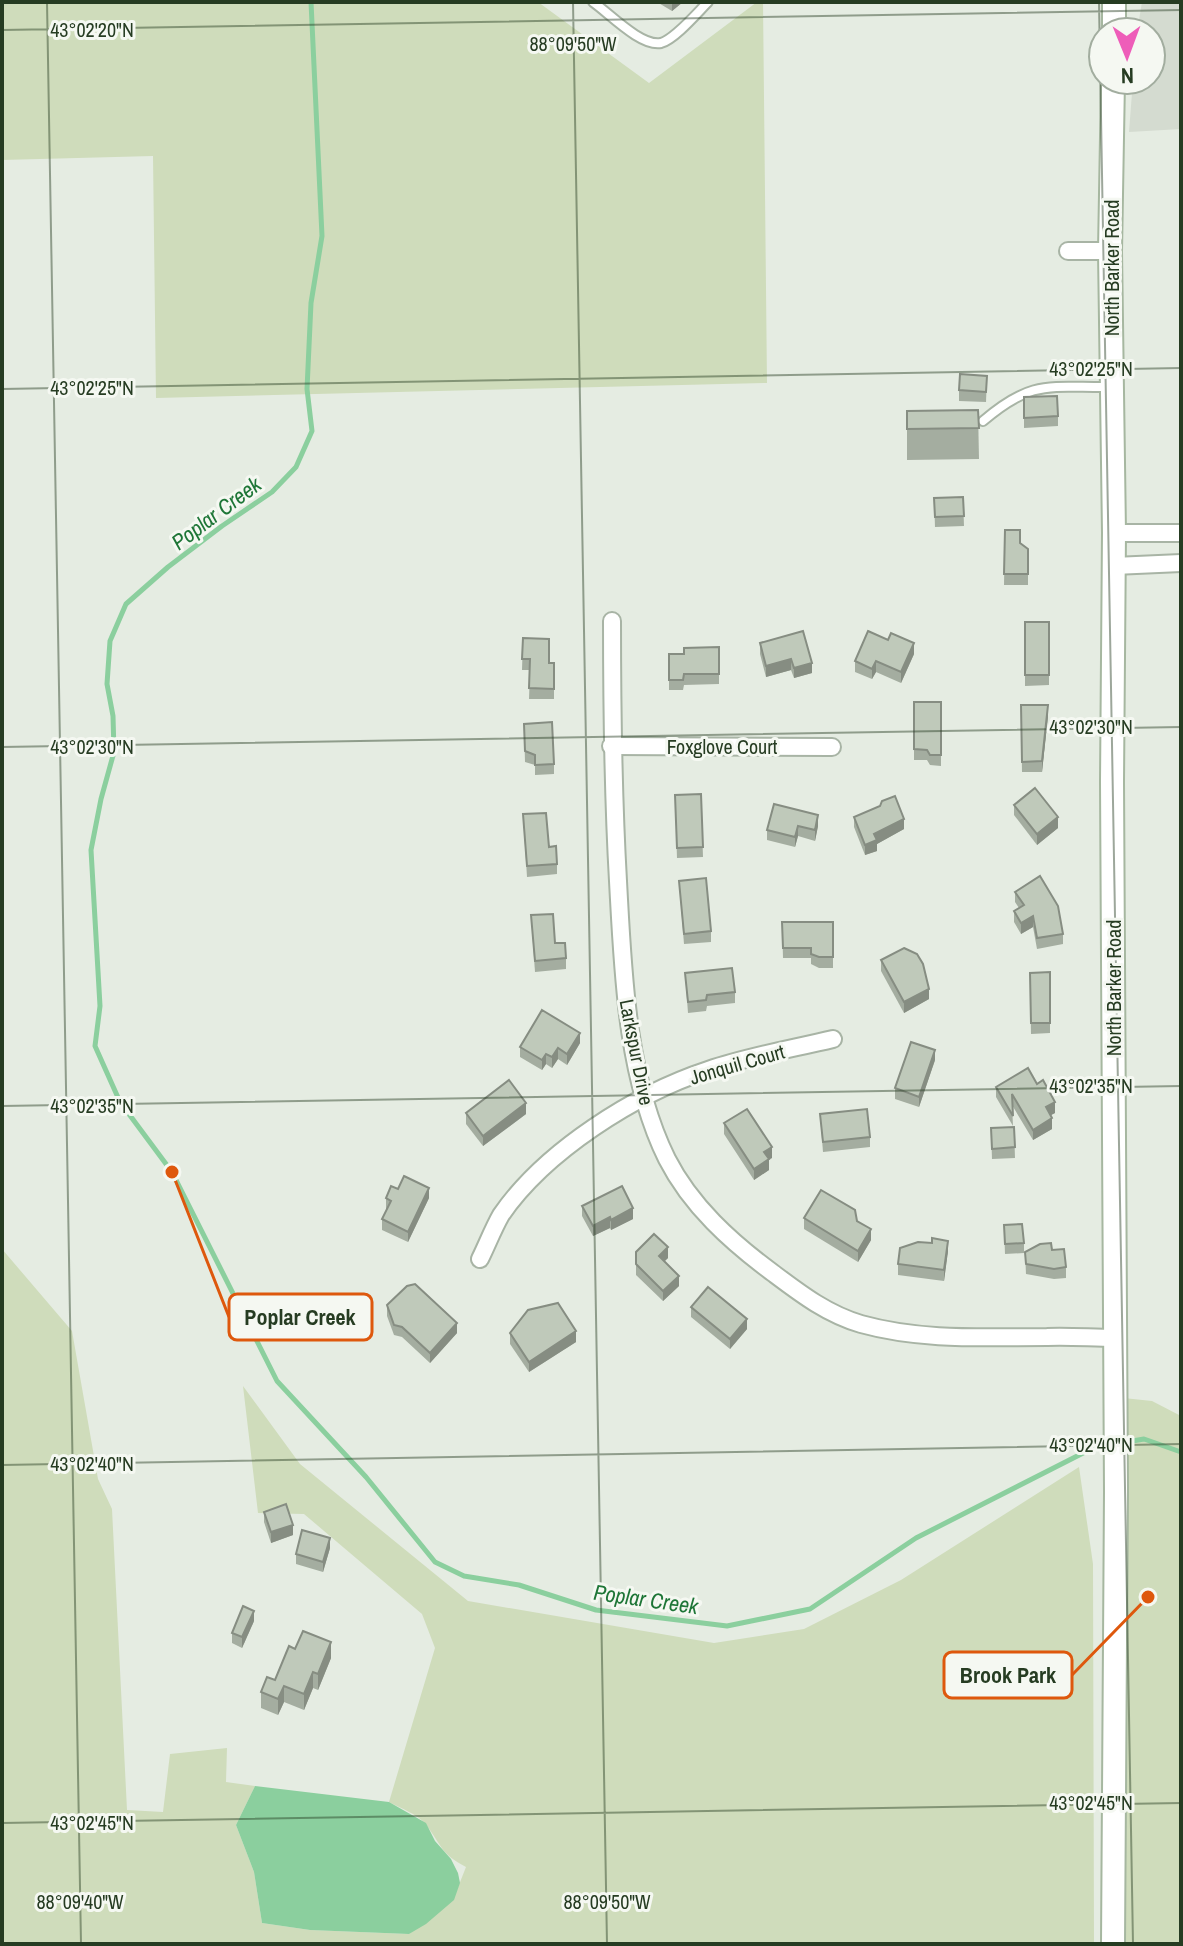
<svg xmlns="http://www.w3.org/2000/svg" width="1183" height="1946" viewBox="0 0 1183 1946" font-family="'Archivo Narrow',sans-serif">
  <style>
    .built { fill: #d4dbd0 }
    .green { fill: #cfdcbb }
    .water { fill: #8bcf9e }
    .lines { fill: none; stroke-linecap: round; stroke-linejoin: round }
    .stream { stroke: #8bcf9e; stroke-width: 5 }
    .lane-casing { stroke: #a8b4a5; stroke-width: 12 }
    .street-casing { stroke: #a8b4a5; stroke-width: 20 }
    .secondary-casing { stroke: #a6b7a0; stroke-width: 26 }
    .lane { stroke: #fff; stroke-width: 8 }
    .street { stroke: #fff; stroke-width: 16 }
    .secondary { stroke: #fff; stroke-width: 22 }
    .wall { fill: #a4ada0 }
    .shaded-wall { fill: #868d82 }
    .building { fill: #bfc9ba; stroke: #868d82; stroke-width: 2 }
    .ticks { fill: none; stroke: #263c22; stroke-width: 2; stroke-opacity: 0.45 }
    .labels { text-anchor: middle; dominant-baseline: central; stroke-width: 6; stroke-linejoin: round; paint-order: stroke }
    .street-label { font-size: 20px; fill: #263c22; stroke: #f5f8f2 }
    .water-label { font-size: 22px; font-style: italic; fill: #1e7637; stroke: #f5f8f2 }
    .ticks-label { font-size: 20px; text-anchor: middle; fill: #263c22; stroke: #f5f8f2; stroke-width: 6; stroke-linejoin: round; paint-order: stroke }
    .leader { fill: none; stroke: #de580d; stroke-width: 3 }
    .callout-dot { fill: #de580d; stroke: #f5f8f2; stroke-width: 3 }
    .callout { fill: #f5f8f2; stroke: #de580d; stroke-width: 3 }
    .callout-label { font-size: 22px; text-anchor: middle; font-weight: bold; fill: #263c22 }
  </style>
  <rect width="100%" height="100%" fill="#e5ece2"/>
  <path class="built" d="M1142 2H1181V129L1129 132 1133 80H1151V32H1137Z"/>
  <g class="green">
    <path d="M2 2H538L649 83 757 2H763L767 383 156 398 153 156 2 160Z"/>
    <path d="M2 1249 72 1331 98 1479 112 1509 127 1810 163 1812 170 1754 227 1748 226 1782 255 1786 236 1825 254 1872 262 1923 310 1930 409 1934 453 1900 466 1867C441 1854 442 1846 427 1826 420 1815 400 1808 389 1802L435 1648 422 1614 304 1514 258 1513 243 1386 300 1464 468 1601 714 1643 804 1629 901 1580 1079 1467 1093 1564 1094 1944H2Z"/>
    <path d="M1114 1397 1152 1401 1181 1416V1944H1113Z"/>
  </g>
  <path class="water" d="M255 1786 389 1802 426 1823 435 1841 451 1859 458 1873 460 1883 454 1900 426 1924 409 1934 310 1930 262 1923 254 1872 236 1825Z"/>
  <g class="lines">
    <g class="stream">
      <path d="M311 2 322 236 311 303 307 389 312 431 296 467 272 492 222 526 168 567 126 604 110 641 107 684 113 716 114 752 101 799 91 850 100 1006 95 1046 120 1102 172 1172 277 1381 366 1477 435 1562 464 1576 519 1585 596 1610 727 1626 810 1609 916 1538 1093 1448 1111 1445"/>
      <path d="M1121 1443 1144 1439 1181 1452"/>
    </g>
    <defs>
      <g id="lane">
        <path d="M593 2C609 13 641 47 661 43 675 39 697 13 708 2"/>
        <path d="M983 421C1033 378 1051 388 1112 387"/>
      </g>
      <g id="street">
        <path d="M1068 251H1110"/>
        <path d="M1114 533H1181"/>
        <path d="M1114 566 1181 563"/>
        <path d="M612 621C612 708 613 794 618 881 623 972 626 1076 667 1159 691 1206 731 1242 773 1273 801 1294 827 1314 861 1324 922 1341 985 1337 1047 1337 1070 1336 1092 1338 1114 1338"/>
        <path d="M611 746 832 747"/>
        <path d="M480 1259C487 1245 493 1229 501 1215 545 1151 635 1094 708 1070 749 1056 791 1049 833 1039"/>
      </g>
      <g id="secondary">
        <path d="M1114 2V32"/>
        <path d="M1113 80 1110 251 1114 533 1112 782 1116 1492 1113 1944"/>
      </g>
    </defs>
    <use href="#lane" class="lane-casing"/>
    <use href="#street" class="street-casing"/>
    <use href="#secondary" class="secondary-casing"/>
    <use href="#lane" class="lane"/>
    <use href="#street" class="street"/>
    <use href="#secondary" class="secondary"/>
  </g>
  <g class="wall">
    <path d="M657 2H683L672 11Z"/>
    <path d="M987 376 986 402 959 401V390Z"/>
    <path d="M1024 397 1058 416V426L1024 428Z"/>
    <path d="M978 410 979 459 907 460V411Z"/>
    <path d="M963 497 964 526 935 527 934 498Z"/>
    <path d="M1005 530 1028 549V585H1004Z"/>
    <path d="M1025 622H1049V685L1025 686Z"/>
    <path d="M803 631 812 673 794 678 791 670 766 677 760 654V643Z"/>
    <path d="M523 638 549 663H554V699H529L530 670H522Z"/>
    <path d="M719 647V684L684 685 683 690H669V654H684Z"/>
    <path d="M914 654 901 683 876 672 872 679 855 672V661Z"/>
    <path d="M914 702H941V766L930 765 927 760H914Z"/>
    <path d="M1021 705 1048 716 1042 772H1022Z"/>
    <path d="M524 724 554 764V774L535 775V765L525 762Z"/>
    <path d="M701 794 703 857 677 858 675 795Z"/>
    <path d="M774 804 818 826 815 841 798 836 795 847 767 840V830Z"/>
    <path d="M1014 805 1058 828 1037 845 1014 815Z"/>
    <path d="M880 806 904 829 877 844V851L865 855 854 827V817Z"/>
    <path d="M523 814 557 864V874L527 877Z"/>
    <path d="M679 881 711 931V942L684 944Z"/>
    <path d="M1015 892 1063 934V944L1037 949 1033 927 1021 934 1014 922V911L1019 908 1015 902Z"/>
    <path d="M531 915 555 943 566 958V969L535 972Z"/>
    <path d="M782 922H833V968H819L811 964V958H783Z"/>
    <path d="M881 960 929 999 904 1013 881 971Z"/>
    <path d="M1050 972V1033L1031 1034 1030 973Z"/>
    <path d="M685 973 735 992V1003L707 1006 706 1011 688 1013Z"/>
    <path d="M580 1043 567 1065 558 1059 552 1068 546 1064 542 1070 520 1057V1047Z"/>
    <path d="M935 1060 919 1107 895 1099V1088Z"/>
    <path d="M996 1087 1055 1113 1050 1115 1052 1129 1033 1140 1012 1105 1013 1126 996 1097Z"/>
    <path d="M466 1113 526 1114 483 1146 466 1124Z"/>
    <path d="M820 1114 870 1137V1147L823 1152Z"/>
    <path d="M724 1123 772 1158 769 1159V1170L754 1180 724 1134Z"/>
    <path d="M1014 1127 1015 1158 992 1159 991 1128Z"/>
    <path d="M386 1198H429L408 1242 382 1230V1219L387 1209H386Z"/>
    <path d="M582 1206 633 1219 611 1230 610 1228 593 1236 582 1216Z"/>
    <path d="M804 1218 857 1221 871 1240 858 1262 804 1229Z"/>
    <path d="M1004 1225 1024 1243V1253L1005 1254Z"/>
    <path d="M1052 1250 1066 1267V1278L1054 1279 1026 1274 1025 1252Z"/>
    <path d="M948 1251 944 1281 898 1275V1264Z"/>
    <path d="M636 1252 668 1258 664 1261 679 1286 663 1301 636 1275Z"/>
    <path d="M387 1305 457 1333 430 1363 402 1337 394 1335 387 1316Z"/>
    <path d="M691 1307 747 1329 730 1349 691 1317Z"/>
    <path d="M510 1333 576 1342 529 1372 510 1344Z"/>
    <path d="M264 1512 293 1535 271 1543 264 1522Z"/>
    <path d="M330 1548 323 1572 296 1564V1554Z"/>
    <path d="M254 1621 242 1648 232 1643V1633Z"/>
    <path d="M295 1649 331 1658 318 1690 313 1688 304 1710 284 1702 278 1715 261 1708V1692L275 1680Z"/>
  </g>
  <g class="shaded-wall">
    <path d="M672 2H683L672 11Z"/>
    <path d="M914 643V654L901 683V672Z"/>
    <path d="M791 659V670L766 677V666Z"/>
    <path d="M876 661V672L872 679V669Z"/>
    <path d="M812 663V673L794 678V668Z"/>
    <path d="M1048 705V716L1042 772V761Z"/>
    <path d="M818 815V826L815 841V830Z"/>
    <path d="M1058 817V828L1037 845V834Z"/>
    <path d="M904 819V829L877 844V851L865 855V845L874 834Z"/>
    <path d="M798 826V836L795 847V837Z"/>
    <path d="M1033 916V927L1021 934V923Z"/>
    <path d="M929 989V999L904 1013V1002Z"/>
    <path d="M580 1033V1043L567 1065V1054Z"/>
    <path d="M558 1048V1059L552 1068V1057Z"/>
    <path d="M935 1050V1060L919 1107V1097Z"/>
    <path d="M546 1054V1064L542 1070V1060Z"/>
    <path d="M1055 1102V1113L1046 1118V1107Z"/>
    <path d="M526 1103V1114L483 1146V1136Z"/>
    <path d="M1052 1118V1129L1033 1140V1130Z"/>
    <path d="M772 1147V1158L764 1162V1152Z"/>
    <path d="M769 1159V1170L754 1180V1169Z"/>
    <path d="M429 1188V1198L408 1242V1232Z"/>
    <path d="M633 1208V1219L611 1230V1220Z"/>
    <path d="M610 1217V1228L593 1236V1226Z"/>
    <path d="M871 1229V1240L858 1262V1251Z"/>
    <path d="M948 1241V1251L944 1281V1270Z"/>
    <path d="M668 1247V1258L659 1267V1256Z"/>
    <path d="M679 1276V1286L663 1301V1291Z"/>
    <path d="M747 1319V1329L730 1349V1339Z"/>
    <path d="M457 1323V1333L430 1363V1353Z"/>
    <path d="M576 1331V1342L529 1372V1362Z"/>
    <path d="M293 1525V1535L271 1543V1532Z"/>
    <path d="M330 1538V1548L323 1572V1562Z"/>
    <path d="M254 1611V1621L242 1648V1637Z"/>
    <path d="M331 1642V1658L318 1690V1674Z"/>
    <path d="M313 1672V1688L304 1710V1694Z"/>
    <path d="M284 1686V1702L278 1715V1699Z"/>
  </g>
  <g class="building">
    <path d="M960 374 987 376 986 392 959 390Z"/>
    <path d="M1057 396 1058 416 1024 418V397Z"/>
    <path d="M978 410 979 428 907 429V411Z"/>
    <path d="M963 497 964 516 935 517 934 498Z"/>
    <path d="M1005 530H1020V543L1028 549V574H1004Z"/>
    <rect x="1025" y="622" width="24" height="53"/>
    <path d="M803 631 812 663 794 668 791 659 766 666 760 643Z"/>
    <path d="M868 631 888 640 891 633 914 643 901 672 876 661 872 669 855 661Z"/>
    <path d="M523 638 549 639V663H554V689L529 688 530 659H522Z"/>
    <path d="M719 647V674H684L683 680H669V654H684V648Z"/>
    <path d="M914 702H941V755H930L927 750 914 749Z"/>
    <path d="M1021 705H1048L1042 761 1022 762Z"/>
    <path d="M552 722 554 764 535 765V755L525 751 524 724Z"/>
    <path d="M1035 788 1058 817 1037 834 1014 805Z"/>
    <path d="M701 794 703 847 677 848 675 795Z"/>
    <path d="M895 796 904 819 874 834 877 840 865 845 854 817 880 806 882 801Z"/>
    <path d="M774 804 818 815 815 830 798 826 795 837 767 830Z"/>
    <path d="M546 813 549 847 556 846 557 864 527 866 523 814Z"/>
    <path d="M1040 876 1058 906 1063 934 1037 938 1033 916 1021 923 1014 911 1024 905 1015 892Z"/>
    <path d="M706 878 711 931 684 934 679 881Z"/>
    <path d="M553 914 555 943H565L566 958 535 961 531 915Z"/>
    <path d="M782 922H833V957H819L811 954V948H783Z"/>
    <path d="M904 948 917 954 923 964 929 989 904 1002 881 960Z"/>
    <path d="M732 968 735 992 707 995 706 1000 688 1002 685 973Z"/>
    <path d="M1050 972V1023H1031L1030 973Z"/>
    <path d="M542 1010 580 1033 567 1054 558 1048 552 1057 546 1054 542 1060 520 1047Z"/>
    <path d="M911 1042 935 1050 919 1097 895 1088Z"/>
    <path d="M1028 1068 1037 1084 1043 1080 1055 1102 1046 1107 1052 1118 1033 1130 1012 1094 1013 1116 996 1087Z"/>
    <path d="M509 1080 526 1103 483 1136 466 1113Z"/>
    <path d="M747 1109 772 1147 764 1152 769 1159 754 1169 724 1123Z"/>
    <path d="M867 1109 870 1137 823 1142 820 1114Z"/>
    <path d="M1014 1127 1015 1147 992 1149 991 1128Z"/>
    <path d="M404 1176 429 1188 408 1232 382 1219 391 1201 386 1198 391 1186 398 1189Z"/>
    <path d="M622 1186 633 1208 611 1220 610 1217 593 1226 582 1206Z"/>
    <path d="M821 1190 855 1210 857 1221 871 1229 858 1251 804 1218Z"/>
    <path d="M1022 1224 1024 1243 1005 1244 1004 1225Z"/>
    <path d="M654 1234 668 1247 659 1256 679 1276 663 1291 636 1264V1252Z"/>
    <path d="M932 1238 948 1241 944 1270 898 1264 900 1248 918 1242 932 1243Z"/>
    <path d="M1051 1243 1052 1250 1064 1249 1066 1267 1054 1269 1026 1264 1025 1252 1040 1244Z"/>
    <path d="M415 1284 457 1323 430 1353 402 1327 394 1325 387 1305 407 1286Z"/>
    <path d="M708 1287 747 1319 730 1339 691 1307Z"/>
    <path d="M558 1303 576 1331 529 1362 510 1333 528 1310Z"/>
    <path d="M286 1504 293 1525 271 1532 264 1512Z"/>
    <path d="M302 1530 330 1538 323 1562 296 1554Z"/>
    <path d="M243 1606 254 1611 242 1637 232 1633Z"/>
    <path d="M303 1631 331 1642 318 1674 313 1672 304 1694 284 1686 278 1699 261 1692 267 1677 275 1680 289 1646 295 1649Z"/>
  </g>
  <path class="ticks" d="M47 2 81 1944M573 2 607 1944M1099 2 1133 1944M2 30 1181 10M2 389 1181 368M2 747 1181 727M2 1106 1181 1086M2 1465 1181 1444M2 1823 1181 1803"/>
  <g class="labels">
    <g class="street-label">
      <text transform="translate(1111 268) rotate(-90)">North Barker Road</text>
      <text x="722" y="746">Foxglove Court</text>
      <text transform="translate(1113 988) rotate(-90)">North Barker Road</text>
      <text transform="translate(637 1052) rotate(79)">Larkspur Drive</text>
      <text transform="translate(737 1064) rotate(-16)">Jonquil Court</text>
    </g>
    <g class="water-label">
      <text transform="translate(216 513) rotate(-37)">Poplar Creek</text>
      <text transform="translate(646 1599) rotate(8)">Poplar Creek</text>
    </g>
  </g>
  <g class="ticks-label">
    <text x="92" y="37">43°02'20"N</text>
    <text x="573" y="51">88°09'50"W</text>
    <text x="1091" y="376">43°02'25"N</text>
    <text x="92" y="395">43°02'25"N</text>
    <text x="1091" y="734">43°02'30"N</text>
    <text x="92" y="754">43°02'30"N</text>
    <text x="1091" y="1093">43°02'35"N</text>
    <text x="92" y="1113">43°02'35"N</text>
    <text x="1091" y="1452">43°02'40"N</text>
    <text x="92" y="1471">43°02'40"N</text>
    <text x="1091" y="1810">43°02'45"N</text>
    <text x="92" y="1830">43°02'45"N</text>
    <text x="80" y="1909">88°09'40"W</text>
    <text x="607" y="1909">88°09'50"W</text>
  </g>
  <path class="leader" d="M172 1172L229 1317M1148 1597L1072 1675"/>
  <g class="callout-dot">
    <circle cx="172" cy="1172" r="8"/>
    <circle cx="1148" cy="1597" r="8"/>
  </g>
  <g class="callout">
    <rect x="229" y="1294" width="143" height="46" rx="8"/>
    <rect x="944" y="1652" width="128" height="46" rx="8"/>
  </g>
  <g class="callout-label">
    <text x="300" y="1325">Poplar Creek</text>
    <text x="1008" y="1683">Brook Park</text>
  </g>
  <rect width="1183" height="1946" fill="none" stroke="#263c22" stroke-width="8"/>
  <g transform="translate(1127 56) rotate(179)"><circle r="38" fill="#f5f8f2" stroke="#a2ad9f" stroke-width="2"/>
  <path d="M0-6L14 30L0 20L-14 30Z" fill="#ee5db9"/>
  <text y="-12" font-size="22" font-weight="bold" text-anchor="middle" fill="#263c22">N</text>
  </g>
</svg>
